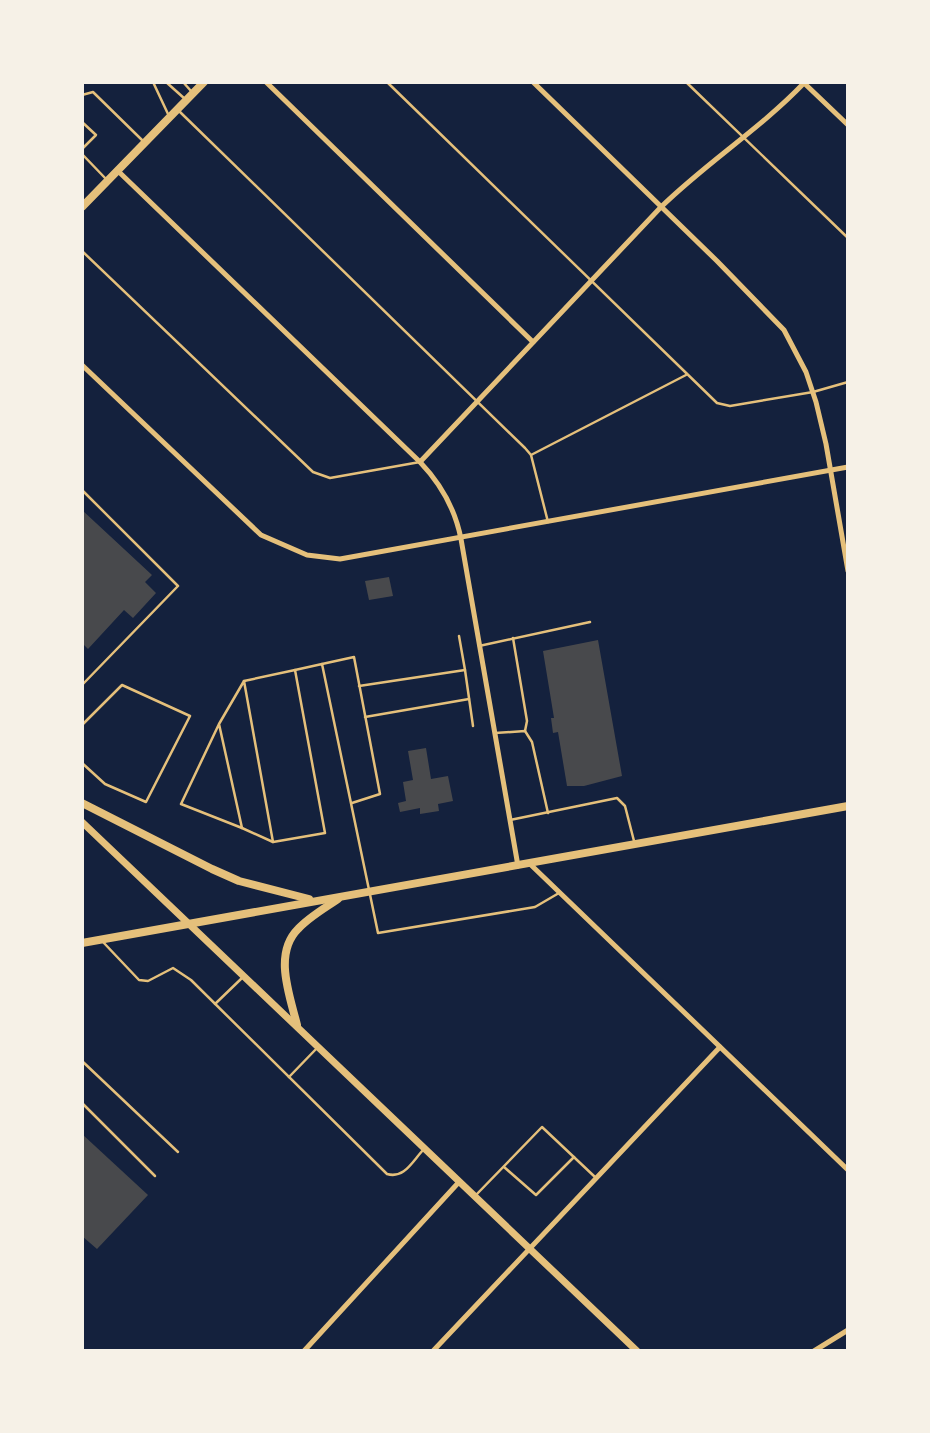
<svg xmlns="http://www.w3.org/2000/svg" width="930" height="1433" viewBox="0 0 930 1433" font-family="'Roboto Serif',serif">
  <style>
    .building { fill: #48494c }
    .lines { fill: none; stroke-linecap: round; stroke-linejoin: round }
    .service { stroke: #e5c07b; stroke-width: 2.5 }
    .minor { stroke: #e5c07b; stroke-width: 5 }
    .secondary { stroke: #e5c07b; stroke-width: 7 }
    .primary { stroke: #e5c07b; stroke-width: 8 }
  </style>
  <rect width="100%" height="100%" fill="#14213d"/>
  <g class="building">
    <path d="M82 510 152 575 145 582 156 593 133 618 124 610 88 649 84 645 82 647Z"/>
    <path d="M389 577 393 596 369 600 365 581Z"/>
    <path d="M598 640 622 776 584 786H567L558 732 553 733 551 718H554L543 651Z"/>
    <path d="M426 748 431 779 448 776 453 801 438 804 439 811 420 814V808L400 812 398 803 406 801 403 782 413 780 408 751Z"/>
    <path d="M82 1134 148 1195 97 1249 82 1236Z"/>
  </g>
  <g class="lines">
    <g class="service">
      <path d="M153 82 168 114"/>
      <path d="M166 82 185 99"/>
      <path d="M183 82 191 91"/>
      <path d="M387 82 717 403 730 406 813 392 848 382"/>
      <path d="M686 82 848 238"/>
      <path d="M82 95 93 92 143 141"/>
      <path d="M180 112 525 448 531 455 548 522"/>
      <path d="M82 122 96 135 82 149"/>
      <path d="M82 154 106 179"/>
      <path d="M82 251 313 472 330 478 420 462"/>
      <path d="M531 455 686 375"/>
      <path d="M82 490 178 586 82 685"/>
      <path d="M459 636 465 670"/>
      <path d="M513 638 527 721 525 731"/>
      <path d="M479 646 590 622"/>
      <path d="M322 664 354 657 380 794 352 803"/>
      <path d="M244 681 295 670"/>
      <path d="M359 686 465 670 473 726"/>
      <path d="M365 717 469 699"/>
      <path d="M219 724 181 804 242 828 219 724 244 681 273 842 325 833 295 670 322 664 378 933 535 907 559 893"/>
      <path d="M82 725 122 685 190 716 146 802 105 784 82 763"/>
      <path d="M495 733 525 731 532 742 548 813"/>
      <path d="M510 820 617 798 625 806 634 841"/>
      <path d="M242 828 273 842"/>
      <path d="M103 942 139 980 148 981 173 968 191 980 387 1174C404 1179 412 1162 423 1150"/>
      <path d="M215 1004 242 978"/>
      <path d="M82 1061 178 1152"/>
      <path d="M289 1077 318 1047"/>
      <path d="M82 1103 155 1176"/>
      <path d="M504 1167 536 1195 574 1157"/>
      <path d="M475 1196 542 1127 595 1177"/>
    </g>
    <g class="minor">
      <path d="M266 82 533 342"/>
      <path d="M533 82 717 261 784 330 806 372 816 402 826 444 848 571"/>
      <path d="M803 82 848 125"/>
      <path d="M118 171 420 462C441 484 455 508 461 539L518 866"/>
      <path d="M82 365 261 535 307 555 340 559 848 467"/>
      <path d="M420 462 661 207C707 162 760 129 804 83"/>
      <path d="M530 864 848 1170"/>
      <path d="M304 1351 459 1182"/>
      <path d="M433 1351 720 1047"/>
      <path d="M814 1351 848 1330"/>
    </g>
    <path class="secondary" d="M82 822 637 1351"/>
    <g class="primary">
      <path d="M82 207 204 82"/>
      <path d="M82 803 212 869 239 881 309 899"/>
      <path d="M82 943 848 806"/>
      <path d="M297 1025C290 996 273 954 298 929 309 917 325 908 338 899"/>
    </g>
  </g>
  <rect width="930" height="1433" fill="none" stroke="#f6f1e7" stroke-width="168"/>
</svg>
